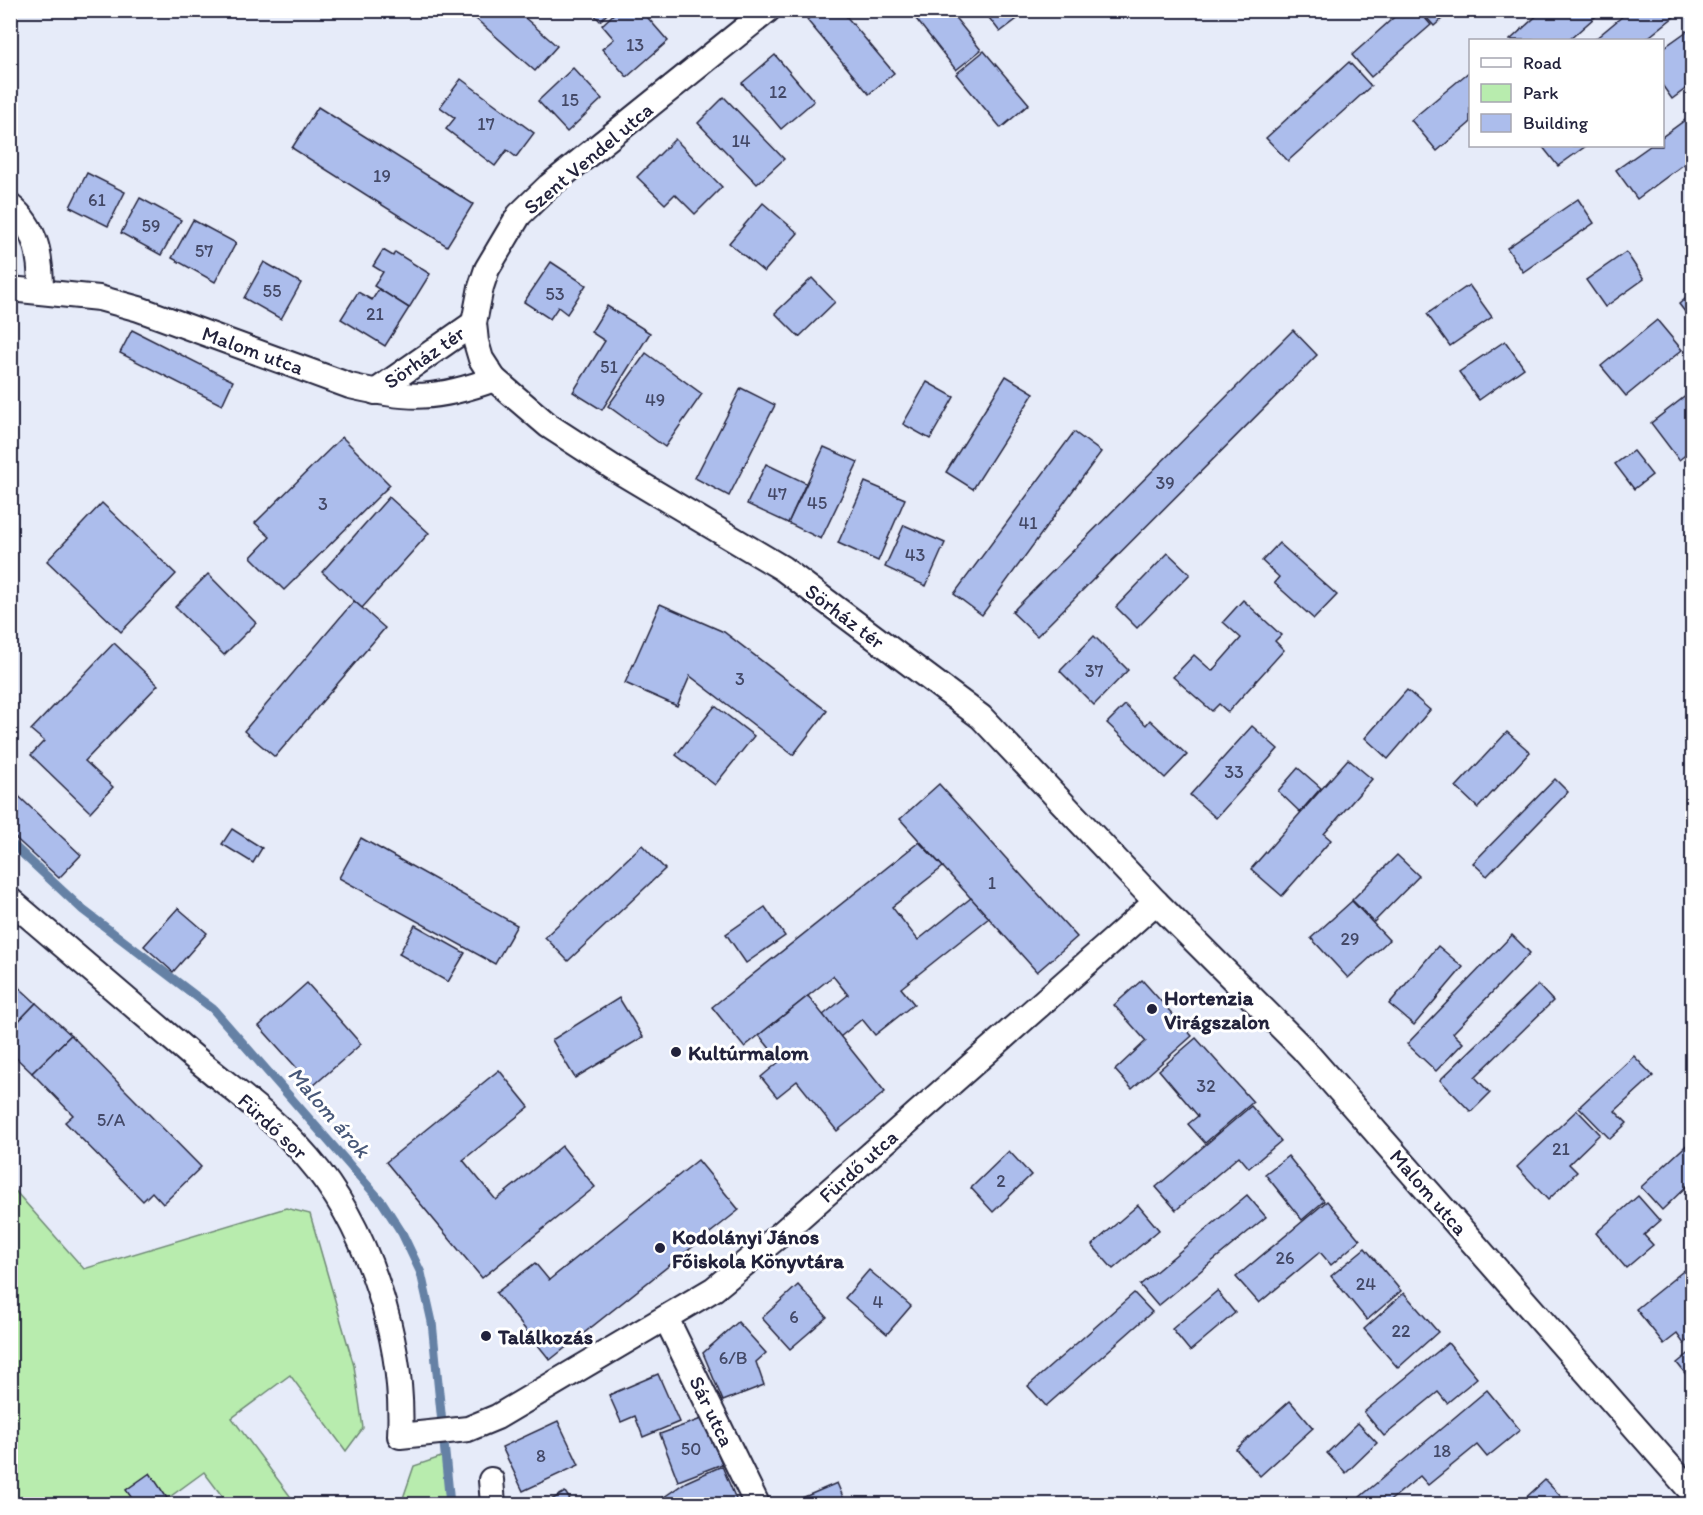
<svg xmlns="http://www.w3.org/2000/svg" width="1703" height="1515" viewBox="0 0 1703 1515" font-family="Itim,sans-serif">
  <style>
    .green { fill: #b8ecae; stroke: #6d8774; stroke-width: 1.5 }
    .lines { fill: none; stroke-linecap: round; stroke-linejoin: round }
    .stream { stroke: #6581a5; stroke-width: 9 }
    .building { fill: #acbdec; stroke: #22223b; stroke-width: 1.5 }
    .minor-casing { stroke: #22223b; stroke-width: 28 }
    .minor { stroke: #fff; stroke-width: 24 }
    .poi-dot { fill: #22223b; stroke: #fff; stroke-width: 2 }
    .labels { text-anchor: middle; dominant-baseline: central; stroke-width: 6; stroke-linejoin: round; paint-order: stroke }
    .number-label { font-size: 18px; fill: #444967 }
    .street-label { font-size: 21px; fill: #22223b; stroke: #fff }
    .poi-label { font-size: 21px; font-weight: bold; fill: #22223b; stroke: #fff; text-anchor: start }
    .water-label { font-size: 22px; font-style: italic; fill: #495979; stroke: #fff }
  </style>
  <rect width="100%" height="100%" fill="#e6ebf9"/>
  <filter id="ink" filterUnits="userSpaceOnUse"><feTurbulence type="fractalNoise" baseFrequency=".0167" numOctaves="2"/><feDisplacementMap in="SourceGraphic" scale="12" xChannelSelector="R" yChannelSelector="G"/><feConvolveMatrix kernelMatrix="1 2 1 2 8 2 1 2 1" color-interpolation-filters="sRGB"/></filter>
  <g filter="url(#ink)">
    <g class="green">
      <path d="M10 1185 84 1269 286 1208 310 1214 354 1366 363 1428 346 1451 290 1375 232 1418 296 1504H228L204 1472 160 1504H11Z"/>
      <path d="M444 1456 449 1504H401L414 1466Z"/>
    </g>
    <g class="lines">
      <path class="stream" d="M10 842 83 910 213 1009 382 1202 402 1233 421 1273 432 1322 450 1504"/>
    </g>
    <g class="building">
      <path d="M516 10 557 46 535 71 467 11Z"/>
      <path d="M590 10H611L600 21Z"/>
      <path d="M618 10H641L668 41 627 77 602 49 614 39 602 25Z"/>
      <path d="M817 10H841L894 73 869 94 807 20Z"/>
      <path d="M909 10H949L981 50 956 70Z"/>
      <path d="M983 10H1029L1000 32Z"/>
      <path d="M1402 10H1418L1431 25 1371 77 1352 55Z"/>
      <path d="M1420 10H1452L1434 26Z"/>
      <path d="M1543 10H1603L1569 40H1510Z"/>
      <path d="M1630 10H1679L1680 12 1645 40H1594Z"/>
      <path d="M1690 29 1692 33V84L1672 99 1662 85V49Z"/>
      <path d="M984 51 1029 104 1001 128 956 74Z"/>
      <path d="M775 55 814 101 781 129 742 83Z"/>
      <path d="M1349 62 1371 86 1288 161 1266 138Z"/>
      <path d="M573 68 602 99 567 132 538 101Z"/>
      <path d="M1470 71V123L1437 151 1411 120Z"/>
      <path d="M461 79 534 133 516 157 507 150 495 166 446 129 455 118 440 107Z"/>
      <path d="M724 97 784 159 757 184 698 123Z"/>
      <path d="M318 107 473 204 447 246 292 148Z"/>
      <path d="M1692 115V158L1637 199 1616 170 1650 146H1662V137Z"/>
      <path d="M675 139 722 187 695 214 675 194 665 204 637 177Z"/>
      <path d="M1542 146H1586L1558 166Z"/>
      <path d="M87 173 125 192 108 226 70 207Z"/>
      <path d="M140 198 181 220 161 255 121 233Z"/>
      <path d="M1578 199 1594 223 1523 272 1507 248Z"/>
      <path d="M763 203 798 233 764 272 729 243Z"/>
      <path d="M193 220 236 243 215 282 172 258Z"/>
      <path d="M383 250 393 256 395 252 430 274 409 308 374 286 383 272 373 266Z"/>
      <path d="M1626 252 1644 279 1605 307 1586 280Z"/>
      <path d="M264 262 301 283 281 319 244 298Z"/>
      <path d="M551 262 586 285 567 314 558 307 550 319 524 302Z"/>
      <path d="M812 278 835 302 799 337 775 313Z"/>
      <path d="M1469 285 1492 317 1450 346 1427 314Z"/>
      <path d="M379 289 409 308 385 346 341 319 358 292 372 300Z"/>
      <path d="M1692 293V321L1679 304Z"/>
      <path d="M607 306 650 333 602 410 573 392 605 341 591 332Z"/>
      <path d="M1657 320 1682 350 1626 396 1601 366Z"/>
      <path d="M132 330 233 381 222 405 120 353Z"/>
      <path d="M1293 330 1317 355 1037 636 1012 612Z"/>
      <path d="M1505 341 1524 368 1479 400 1459 372Z"/>
      <path d="M646 353 702 394 665 447 608 406Z"/>
      <path d="M1006 376 1034 393 973 489 946 472Z"/>
      <path d="M927 382 954 397 930 439 903 424Z"/>
      <path d="M741 388 775 405 729 496 695 478Z"/>
      <path d="M1692 391V450L1679 460 1651 423Z"/>
      <path d="M1074 432 1101 452 982 615 954 594Z"/>
      <path d="M342 437 390 485 284 590 251 557 270 537 255 523Z"/>
      <path d="M824 447 858 462 821 539 788 523Z"/>
      <path d="M1633 451 1652 475 1634 489 1615 464Z"/>
      <path d="M766 464 806 483 788 523 747 504Z"/>
      <path d="M865 482 905 499 878 561 838 543Z"/>
      <path d="M389 497 429 533 362 608 322 572Z"/>
      <path d="M102 503 176 574 121 632 47 561Z"/>
      <path d="M904 525 945 543 926 586 885 567Z"/>
      <path d="M1279 543 1337 595 1314 619 1274 583 1279 577 1262 561Z"/>
      <path d="M1168 553 1190 574 1137 628 1116 607Z"/>
      <path d="M208 574 256 623 224 655 175 607Z"/>
      <path d="M1243 600 1281 635 1275 641 1284 650 1228 712 1219 704 1212 711 1173 677 1194 655 1212 671 1241 638 1223 622Z"/>
      <path d="M354 601 385 628 275 757 244 731Z"/>
      <path d="M660 604 724 632 827 711 793 755 690 676 677 706 625 683Z"/>
      <path d="M1094 636 1128 670 1094 705 1060 671Z"/>
      <path d="M114 643 158 685 85 761 113 787 90 812 31 755 44 741 31 730Z"/>
      <path d="M1407 690 1430 710 1388 759 1365 738Z"/>
      <path d="M1125 705 1146 725 1150 720 1187 755 1165 778 1107 723Z"/>
      <path d="M715 706 754 736 715 785 676 755Z"/>
      <path d="M1252 726 1278 749 1216 818 1190 795Z"/>
      <path d="M1507 732 1530 752 1478 808 1456 787Z"/>
      <path d="M1348 759 1372 779 1324 834 1331 840 1282 896 1251 869Z"/>
      <path d="M1298 768 1321 788 1300 812 1278 791Z"/>
      <path d="M1555 779 1568 792 1487 876 1473 863Z"/>
      <path d="M939 784 1077 937 1037 972 900 819Z"/>
      <path d="M10 788 81 855 59 878 10 833Z"/>
      <path d="M232 829 262 848 253 863 222 844Z"/>
      <path d="M361 838 517 925 495 964 339 878Z"/>
      <path d="M919 842 943 867 892 907 918 940 971 898 989 918 901 988 914 1004 875 1035 862 1019 840 1037 823 1015 848 995 833 976 744 1047 712 1007Z"/>
      <path d="M642 845 665 869 568 961 545 937Z"/>
      <path d="M1397 855 1419 876 1374 922 1352 900Z"/>
      <path d="M1352 901 1389 940 1348 978 1311 938Z"/>
      <path d="M765 907 785 936 746 963 726 934Z"/>
      <path d="M178 908 207 933 173 972 144 946Z"/>
      <path d="M415 925 465 953 448 982 399 954Z"/>
      <path d="M1512 935 1530 953 1453 1033 1463 1043 1436 1071 1407 1044Z"/>
      <path d="M1438 946 1463 967 1414 1025 1389 1004Z"/>
      <path d="M10 979 36 1003 10 1030Z"/>
      <path d="M1142 980 1192 1036 1132 1089 1115 1070 1146 1041 1114 1005Z"/>
      <path d="M307 983 361 1044 313 1086 259 1026Z"/>
      <path d="M1538 985 1553 1001 1475 1077 1490 1093 1471 1112 1440 1080Z"/>
      <path d="M808 996 885 1092 837 1131 797 1081 777 1097 761 1077 780 1061 759 1035Z"/>
      <path d="M619 998 643 1037 575 1078 552 1040Z"/>
      <path d="M36 1003 71 1035 32 1073 10 1052V1030Z"/>
      <path d="M71 1035 201 1167 163 1204 152 1192 143 1201 65 1122 73 1115 32 1073Z"/>
      <path d="M1196 1038 1253 1102 1205 1143 1188 1124 1198 1116 1159 1070Z"/>
      <path d="M1634 1056 1653 1076 1615 1111 1627 1123 1610 1139 1579 1107Z"/>
      <path d="M499 1070 529 1107 463 1160 496 1200 562 1146 595 1187 482 1278 386 1162Z"/>
      <path d="M1251 1106 1281 1141 1249 1168 1239 1156 1176 1210 1156 1187Z"/>
      <path d="M1577 1110 1600 1134 1569 1164 1577 1172 1548 1200 1517 1167Z"/>
      <path d="M1692 1140V1181L1662 1210 1641 1187Z"/>
      <path d="M1009 1151 1031 1175 993 1212 971 1188Z"/>
      <path d="M1288 1156 1324 1201 1302 1220 1265 1174Z"/>
      <path d="M698 1160 739 1210 550 1360 496 1293 535 1263 549 1280Z"/>
      <path d="M1247 1195 1266 1217 1158 1306 1140 1285Z"/>
      <path d="M1638 1196 1660 1221 1644 1235 1653 1245 1626 1268 1596 1233Z"/>
      <path d="M1327 1201 1360 1240 1331 1265 1320 1252 1259 1303 1236 1277Z"/>
      <path d="M1138 1205 1159 1230 1113 1269 1092 1245Z"/>
      <path d="M1365 1248 1401 1291 1367 1320 1331 1276Z"/>
      <path d="M1692 1264V1337L1684 1344 1677 1334 1664 1344 1636 1309Z"/>
      <path d="M869 1270 911 1306 887 1334 845 1298Z"/>
      <path d="M798 1285 827 1317 790 1349 762 1318Z"/>
      <path d="M1217 1291 1235 1313 1190 1351 1172 1329Z"/>
      <path d="M1134 1293 1152 1312 1046 1406 1028 1386Z"/>
      <path d="M1404 1293 1438 1332 1398 1368 1364 1329Z"/>
      <path d="M738 1322 766 1353 756 1362 764 1385 723 1401 703 1353Z"/>
      <path d="M1448 1343 1477 1378 1447 1403 1438 1392 1384 1436 1364 1412Z"/>
      <path d="M1692 1351V1382L1677 1363Z"/>
      <path d="M658 1374 679 1422 643 1437 635 1416 621 1422 609 1395Z"/>
      <path d="M1487 1390 1520 1430 1487 1457 1477 1445 1428 1485 1420 1476 1386 1504H1366L1360 1497Z"/>
      <path d="M1290 1401 1313 1428 1260 1476 1236 1449Z"/>
      <path d="M704 1418 722 1464 678 1481 660 1434Z"/>
      <path d="M558 1421 579 1465 523 1491 502 1447Z"/>
      <path d="M1358 1423 1377 1443 1346 1473 1327 1453Z"/>
      <path d="M722 1466 738 1504H654L686 1482Z"/>
      <path d="M150 1473 167 1498 156 1504H136L126 1490Z"/>
      <path d="M1545 1480 1568 1504H1519Z"/>
      <path d="M837 1483 846 1504H788Z"/>
      <path d="M565 1492 573 1504H544Z"/>
    </g>
    <g class="lines">
      <defs>
        <g id="minor">
          <path d="M768 10 549 186 519 215 487 269 481 287 474 323 476 342 481 359 494 379 549 426 617 470 782 568 981 717 1156 902 1303 1049 1692 1492"/>
          <path d="M10 206C37 228 41 257 41 291"/>
          <path d="M10 289 99 298 139 309 350 386C409 400 437 400 494 379"/>
          <path d="M375 392 474 323"/>
          <path d="M10 900C70 951 130 1002 189 1053 230 1088 274 1117 308 1158 369 1228 405 1344 400 1436L468 1429 497 1417 714 1289 782 1233 1156 902"/>
          <path d="M666 1318 757 1504"/>
          <path d="M491 1480 493 1504"/>
        </g>
      </defs>
      <use href="#minor" class="minor-casing"/>
      <use href="#minor" class="minor"/>
    </g>
  </g>
  <g class="poi-dot">
    <circle cx="1152" cy="1009" r="6"/>
    <circle cx="676" cy="1052" r="6"/>
    <circle cx="660" cy="1248" r="6"/>
    <circle cx="486" cy="1336" r="6"/>
  </g>
  <g class="labels">
    <g class="number-label">
      <text x="635" y="45">13</text>
      <text x="778" y="92">12</text>
      <text x="570" y="100">15</text>
      <text x="486" y="124">17</text>
      <text x="741" y="141">14</text>
      <text x="382" y="176">19</text>
      <text x="97" y="200">61</text>
      <text x="151" y="226">59</text>
      <text x="204" y="251">57</text>
      <text x="272" y="291">55</text>
      <text x="555" y="294">53</text>
      <text x="375" y="314">21</text>
      <text x="609" y="367">51</text>
      <text x="655" y="400">49</text>
      <text x="1165" y="483">39</text>
      <text x="777" y="494">47</text>
      <text x="817" y="503">45</text>
      <text x="323" y="504">3</text>
      <text x="1028" y="523">41</text>
      <text x="915" y="555">43</text>
      <text x="1094" y="671">37</text>
      <text x="740" y="679">3</text>
      <text x="1234" y="772">33</text>
      <text x="992" y="883">1</text>
      <text x="1350" y="939">29</text>
      <text x="1206" y="1086">32</text>
      <text x="111" y="1120">5/A</text>
      <text x="1561" y="1149">21</text>
      <text x="1001" y="1181">2</text>
      <text x="1285" y="1258">26</text>
      <text x="1366" y="1284">24</text>
      <text x="878" y="1302">4</text>
      <text x="794" y="1317">6</text>
      <text x="1401" y="1331">22</text>
      <text x="733" y="1358">6/B</text>
      <text x="691" y="1449">50</text>
      <text x="1442" y="1451">18</text>
      <text x="541" y="1456">8</text>
    </g>
    <g class="street-label">
      <text transform="translate(588 158) rotate(-40)">Szent Vendel utca</text>
      <text transform="translate(253 350) rotate(20)">Malom utca</text>
      <text transform="translate(424 357) rotate(-35)">Sörház tér</text>
      <text transform="translate(845 616) rotate(37)">Sörház tér</text>
      <text transform="translate(273 1126) rotate(43)">Fürdő sor</text>
      <text transform="translate(858 1166) rotate(-42)">Fürdő utca</text>
      <text transform="translate(1429 1192) rotate(49)">Malom utca</text>
      <text transform="translate(712 1411) rotate(64)">Sár utca</text>
    </g>
    <g class="poi-label">
      <text x="1164" y="997">Hortenzia<tspan x="1164" dy="24">Virágszalon</tspan></text>
      <text x="688" y="1052">Kultúrmalom</text>
      <text x="672" y="1236">Kodolányi János<tspan x="672" dy="24">Főiskola Könyvtára</tspan></text>
      <text x="498" y="1336">Találkozás</text>
    </g>
    <g class="water-label">
      <text transform="translate(329 1112) rotate(49)">Malom árok</text>
    </g>
  </g>
  <rect width="1703" height="1515" fill="none" stroke="#fff" stroke-width="36"/>
  <rect x="18" y="18" width="1667" height="1479" fill="none" stroke="#22223b" stroke-width="2" filter="url(#ink)"/>
  <rect x="1469" y="39" width="195" height="108" fill="#ffffff" stroke="#a7a7b1" stroke-width="1.5"/>
  <rect x="1481" y="58" width="30" height="9" fill="#ffffff" stroke="#a7a7b1" stroke-width="1.5"/>
  <text x="1523" y="69" font-size="18" fill="#22223b">Road</text>
  <rect x="1481" y="84" width="30" height="18" fill="#b8ecae" stroke="#a7a7b1" stroke-width="1.5"/>
  <text x="1523" y="99" font-size="18" fill="#22223b">Park</text>
  <rect x="1481" y="114" width="30" height="18" fill="#acbdec" stroke="#a7a7b1" stroke-width="1.5"/>
  <text x="1523" y="129" font-size="18" fill="#22223b">Building</text>
</svg>
